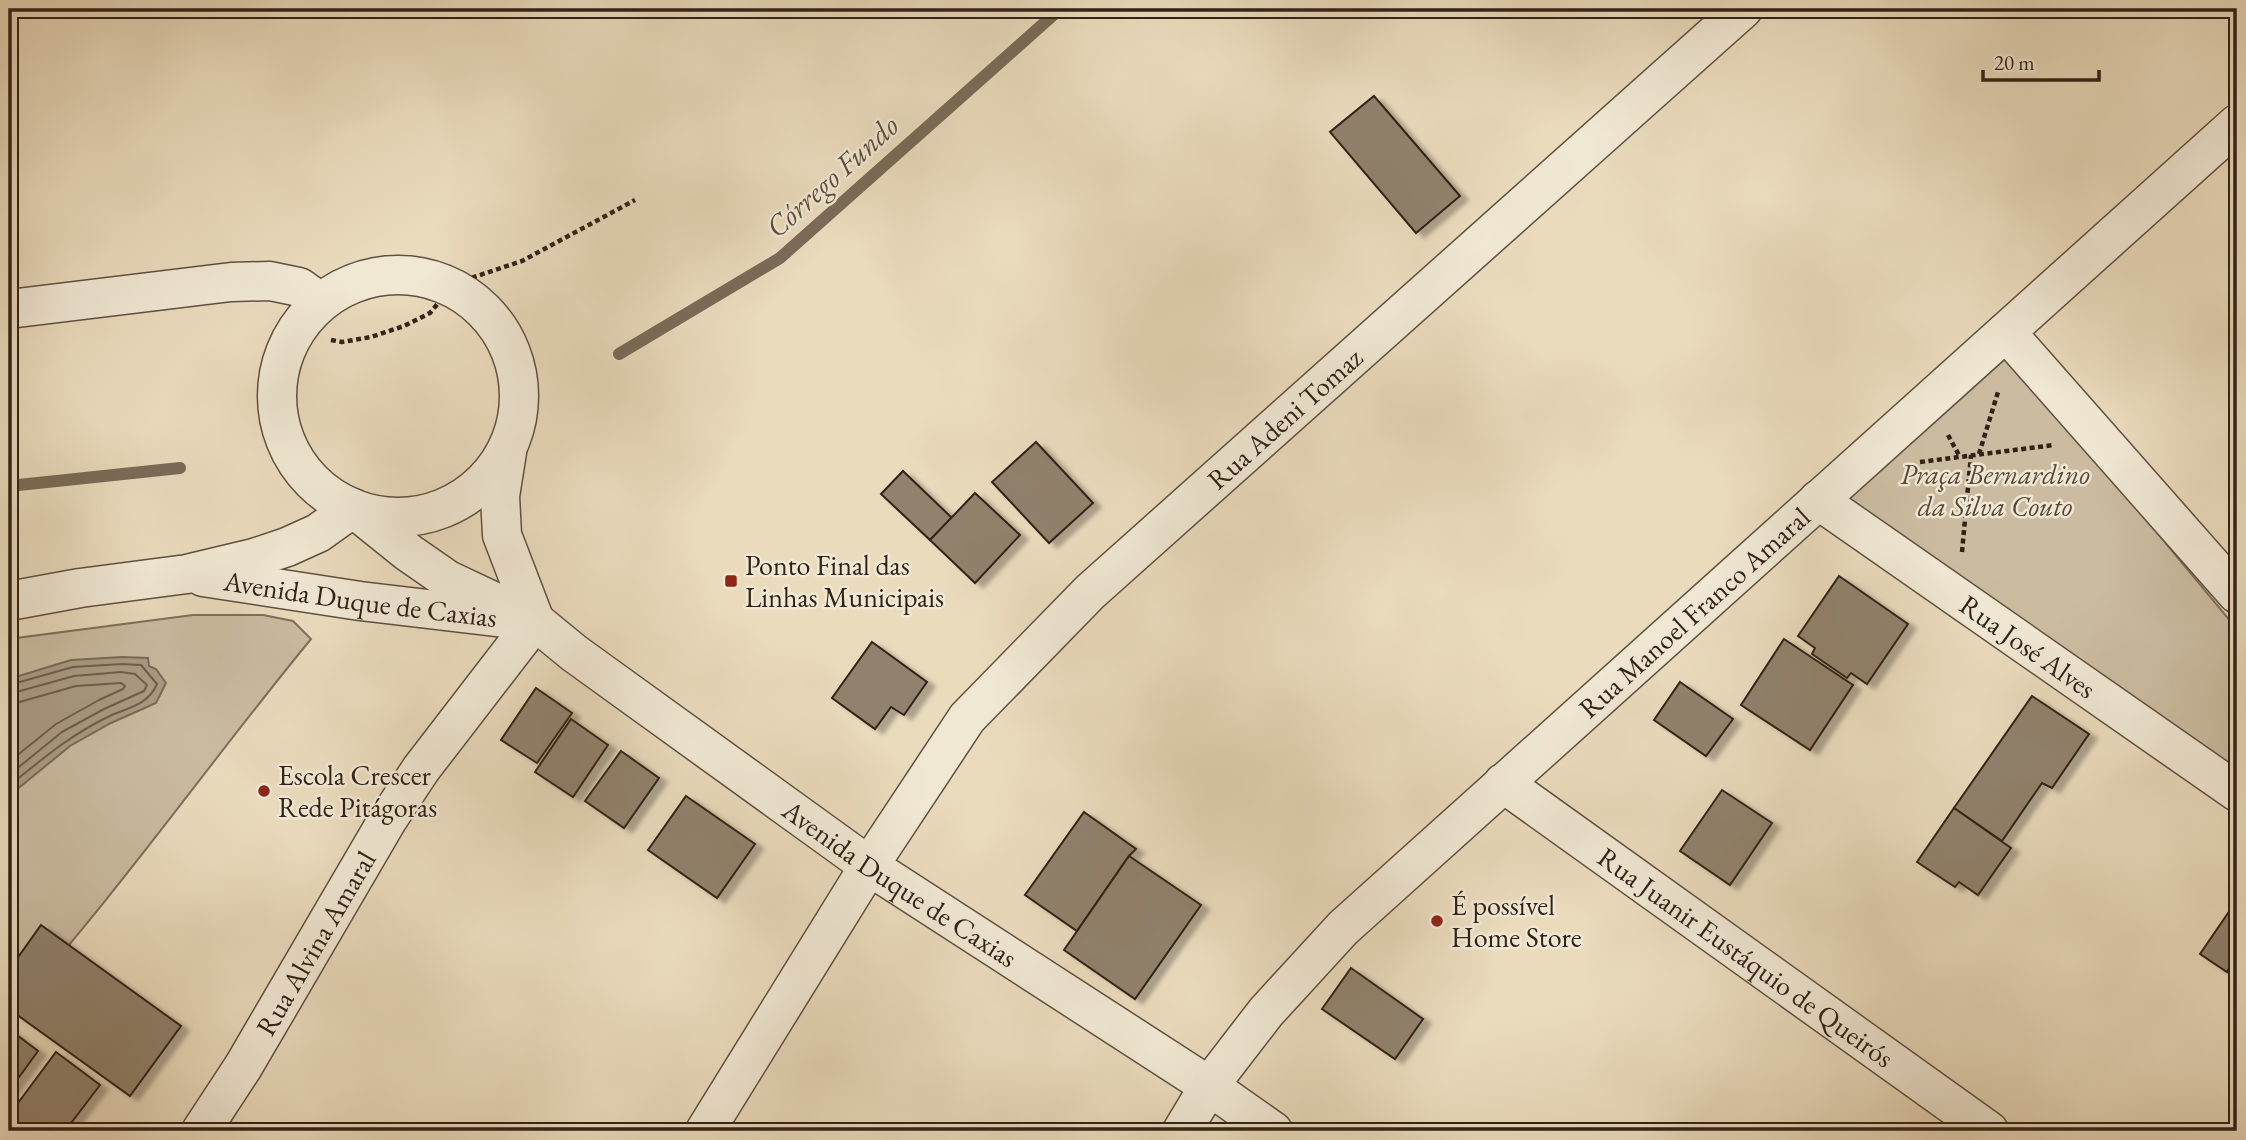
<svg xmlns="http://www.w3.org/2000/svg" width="2246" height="1140" viewBox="0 0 2246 1140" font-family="'EB Garamond',serif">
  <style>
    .green { fill: #cbbca1; stroke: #7e6f5c; stroke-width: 2 }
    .water { fill: #ab9c84; stroke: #7a6b58; stroke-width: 2 }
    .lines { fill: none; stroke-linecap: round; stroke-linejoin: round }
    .shore { stroke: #6e5f4d; stroke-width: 2 }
    .stream { stroke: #7a6b58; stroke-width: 12 }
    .building { fill: #91826d; stroke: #312216; stroke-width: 2; filter: url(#shadow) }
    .minor-casing { stroke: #5f5040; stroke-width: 41 }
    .path { stroke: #312216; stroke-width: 4.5; stroke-dasharray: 5 3.5; stroke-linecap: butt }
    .minor { stroke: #f1e8d4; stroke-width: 38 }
    .poi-dot { fill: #8f2418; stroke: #f1e8d4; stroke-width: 2.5 }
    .labels { text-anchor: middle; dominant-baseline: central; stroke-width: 5; stroke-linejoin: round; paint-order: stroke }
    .street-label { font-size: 28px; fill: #312216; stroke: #f1e8d4 }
    .park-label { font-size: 28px; font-style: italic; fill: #584839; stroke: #f1e8d4 }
    .poi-label { font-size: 28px; fill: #312216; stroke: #f1e8d4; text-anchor: start }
    .water-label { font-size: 30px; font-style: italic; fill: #5c4d3c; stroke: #f1e8d4 }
  </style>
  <defs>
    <filter id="shadow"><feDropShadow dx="8" dy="4.5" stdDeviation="2" flood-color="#0004"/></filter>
  </defs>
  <rect width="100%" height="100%" fill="#eadbbd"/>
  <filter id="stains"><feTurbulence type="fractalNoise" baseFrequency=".00286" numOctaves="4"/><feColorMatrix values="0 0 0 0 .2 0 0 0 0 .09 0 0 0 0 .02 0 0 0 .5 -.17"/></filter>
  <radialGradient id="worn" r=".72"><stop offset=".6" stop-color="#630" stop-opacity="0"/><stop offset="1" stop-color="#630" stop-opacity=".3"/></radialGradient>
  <g class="green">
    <path d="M2007 352 2237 629V776L1842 502Z"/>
    <path d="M193 615H263L293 621 311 639C209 763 117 895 9 1014V639Z"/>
  </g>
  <path class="water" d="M122 657 148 658 149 666 156 669 166 683 156 703 111 723 70 746 9 796V679L71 660Z"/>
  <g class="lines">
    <g class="shore">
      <path d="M9 685 73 667 122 664 141 665 157 684C149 703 132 707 114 714 74 732 42 759 9 786"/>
      <path d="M9 694 74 676 121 672 135 674 147 685 144 691 104 709 62 732 9 775"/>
      <path d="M9 705 76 686 121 683 125 686 123 689 99 700 56 724 9 762"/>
    </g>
    <g class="stream">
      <path d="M619 354 780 258 1060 9"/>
      <path d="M9 486 180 468"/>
    </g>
  </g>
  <g class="building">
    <path d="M1374 96 1460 196 1416 233 1330 132Z"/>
    <path d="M1036 442 1093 503 1049 543 992 482Z"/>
    <path d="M903 471 952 518 930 540 881 494Z"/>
    <path d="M975 493 1020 535 975 583 930 540Z"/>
    <path d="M1839 576 1908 624 1867 684 1851 673 1847 678 1812 654 1815 648 1798 636Z"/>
    <path d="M1784 639 1853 685 1810 750 1741 705Z"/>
    <path d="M872 642 927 682 904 715 891 707 875 729 832 698Z"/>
    <path d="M1680 682 1733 719 1706 756 1654 720Z"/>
    <path d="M536 688 572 713 537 763 501 740Z"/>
    <path d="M2032 696 2089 734 2052 788 2042 783 2002 841 1954 808Z"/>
    <path d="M571 719 608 745 573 797 535 772Z"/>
    <path d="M621 751 659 778 624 828 585 801Z"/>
    <path d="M1722 790 1772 823 1730 885 1680 851Z"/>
    <path d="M686 796 755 844 717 898 648 850Z"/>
    <path d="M1954 808 2011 848 1978 895 1959 882 1955 887 1917 862Z"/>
    <path d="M1084 812 1136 849 1129 856 1077 931 1025 895Z"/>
    <path d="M1129 856 1201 905 1135 999 1064 950Z"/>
    <path d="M2237 900V963L2233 961 2227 972 2200 954Z"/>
    <path d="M41 925 181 1026 130 1096 9 1009V970Z"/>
    <path d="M1351 968 1423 1019 1395 1059 1322 1009Z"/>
    <path d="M9 1029 38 1051 9 1091Z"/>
    <path d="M56 1052 100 1085 65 1131H9V1115Z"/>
  </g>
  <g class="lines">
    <defs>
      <g id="minor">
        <circle cx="398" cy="396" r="121"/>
        <path d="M9 309 231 282 270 281 299 287 320 302"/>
        <path d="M2006 332 2237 594"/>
        <path d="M507 452 500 496 502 535 535 621"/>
        <path id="s1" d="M1818 500 2237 792"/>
        <path id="s2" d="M203 577 360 601 504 618"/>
        <path id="s3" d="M9 601 80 588 187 574 254 558 287 547 318 533 353 508 409 553 448 580 535 621 574 653 869 866 1209 1086 1273 1131"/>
        <path id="s4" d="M1503 783 1989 1131"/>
        <path id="s5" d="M201 1131 243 1067 388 819 421 769 535 621"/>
        <path id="s6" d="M705 1131 869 866 967 718 1090 592 1743 9"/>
        <path id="s7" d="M1182 1131 1209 1086 1266 1012 1343 928 2237 124"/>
      </g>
    </defs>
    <use href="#minor" class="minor-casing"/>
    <g class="path">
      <path d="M331 340 342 342 371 337 404 326 430 313 444 296 461 292 474 277 522 261 635 200"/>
      <path d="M1948 435 1960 457"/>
      <path d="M1979 454 1998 392"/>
      <path d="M1920 462 2054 445"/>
      <path d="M1962 552 1971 455"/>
    </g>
    <use href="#minor" class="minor"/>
  </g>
  <g class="poi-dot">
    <rect x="724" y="574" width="14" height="14" rx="3.5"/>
    <circle cx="264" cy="791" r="7"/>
    <circle cx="1437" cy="921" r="7"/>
  </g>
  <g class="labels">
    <g class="street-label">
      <text stroke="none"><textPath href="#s6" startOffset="926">Rua Adeni Tomaz</textPath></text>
      <text stroke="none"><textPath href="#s2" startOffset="159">Avenida Duque de Caxias</textPath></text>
      <text stroke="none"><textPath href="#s7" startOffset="732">Rua Manoel Franco Amaral</textPath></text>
      <text stroke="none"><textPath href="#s1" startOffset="256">Rua José Alves</textPath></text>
      <text stroke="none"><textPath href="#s3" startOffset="1026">Avenida Duque de Caxias</textPath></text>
      <text stroke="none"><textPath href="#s5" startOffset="220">Rua Alvina Amaral</textPath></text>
      <text stroke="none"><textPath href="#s4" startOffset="299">Rua Juanir Eustáquio de Queirós</textPath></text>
    </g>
    <g class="park-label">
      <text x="1995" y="474">Praça Bernardino<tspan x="1995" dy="32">da Silva Couto</tspan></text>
    </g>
    <g class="poi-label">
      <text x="745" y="565">Ponto Final das<tspan x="745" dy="32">Linhas Municipais</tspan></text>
      <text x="278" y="775">Escola Crescer<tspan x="278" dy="32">Rede Pitágoras</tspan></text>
      <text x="1451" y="905">É possível<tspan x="1451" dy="32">Home Store</tspan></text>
    </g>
    <g class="water-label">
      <text transform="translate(832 176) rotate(-42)">Córrego Fundo</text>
    </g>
  </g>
  <rect width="2246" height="1140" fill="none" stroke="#eadbbd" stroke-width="35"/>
  <rect x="10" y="10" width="2225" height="1119" fill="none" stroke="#312216" stroke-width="3.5"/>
  <rect x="18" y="18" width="2211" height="1105" fill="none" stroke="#312216" stroke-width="2"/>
  <path d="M1983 70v10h116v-10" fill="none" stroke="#312216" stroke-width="3.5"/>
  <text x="1994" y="70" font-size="21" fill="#312216" stroke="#f1e8d4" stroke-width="5" paint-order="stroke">20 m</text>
  <rect width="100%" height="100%" filter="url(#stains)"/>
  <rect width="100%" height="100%" fill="url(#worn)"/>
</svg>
